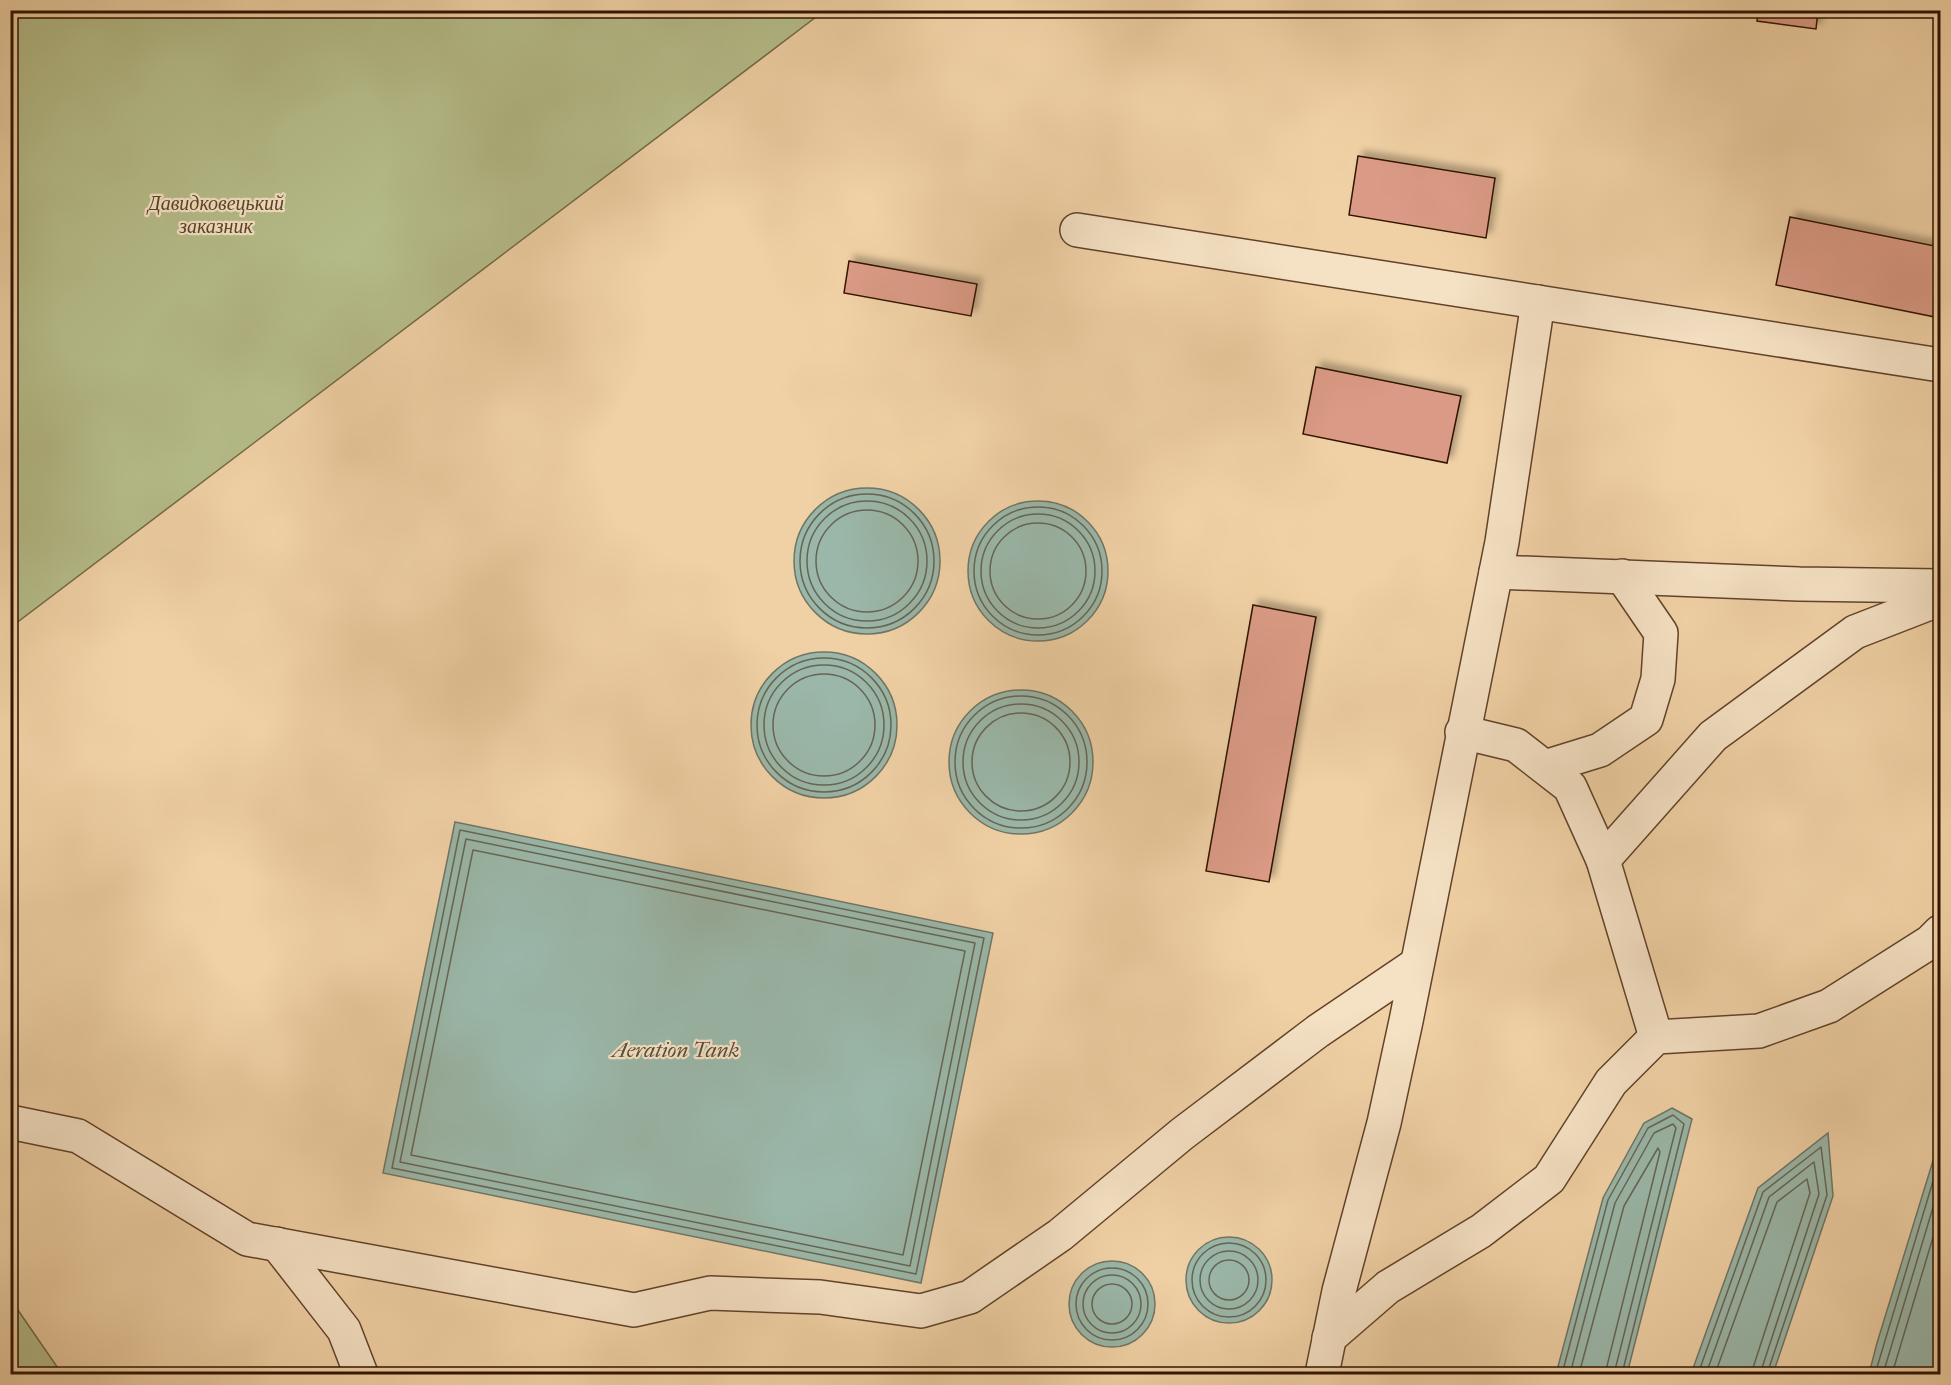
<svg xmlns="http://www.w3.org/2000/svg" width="1951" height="1385" viewBox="0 0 1951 1385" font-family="'IM FELL French Canon',serif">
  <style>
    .green { fill: #b5bd8a; stroke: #736845; stroke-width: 1.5 }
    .water { fill: #9ab7a9; stroke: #707565; stroke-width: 1.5 }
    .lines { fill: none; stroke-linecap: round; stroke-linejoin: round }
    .shore { stroke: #666554; stroke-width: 1.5 }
    .building { fill: #da9a85; stroke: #311300; stroke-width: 1.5; filter: url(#shadow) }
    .minor-casing { stroke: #614229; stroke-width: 36 }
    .minor { stroke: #f5e1c4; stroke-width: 33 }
    .labels { text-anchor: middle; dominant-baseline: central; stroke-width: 4.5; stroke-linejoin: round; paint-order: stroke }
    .park-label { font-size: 20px; font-style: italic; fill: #594629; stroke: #f5e1c4 }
    .water-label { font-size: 21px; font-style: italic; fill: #564c3b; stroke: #f5e1c4 }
  </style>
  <defs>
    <filter id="shadow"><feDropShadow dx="5.5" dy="-5.5" stdDeviation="3" flood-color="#0004"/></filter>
  </defs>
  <rect width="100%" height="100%" fill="#f0d1a5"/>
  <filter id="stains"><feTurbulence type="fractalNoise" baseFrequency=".00333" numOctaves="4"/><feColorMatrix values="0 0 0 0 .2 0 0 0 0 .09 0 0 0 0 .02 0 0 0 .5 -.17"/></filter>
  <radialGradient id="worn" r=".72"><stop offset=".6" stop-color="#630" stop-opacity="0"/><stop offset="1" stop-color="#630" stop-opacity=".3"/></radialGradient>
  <g class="green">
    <path d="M11 10H824V11L11 627Z"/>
    <path d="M11 1300 62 1374H11Z"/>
  </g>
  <g class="water">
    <circle cx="867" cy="561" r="73"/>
    <circle cx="1038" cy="571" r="70"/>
    <circle cx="824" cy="725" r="73"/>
    <circle cx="1021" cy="762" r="72"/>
    <path d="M455 822 993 933 921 1283 383 1173Z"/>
    <path d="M1672 1108 1692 1119 1627 1374H1556L1603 1198 1644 1123Z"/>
    <path d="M1828 1133 1833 1196 1773 1374H1691L1758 1188Z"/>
    <path d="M1940 1138V1374H1869L1877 1343Z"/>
    <circle cx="1229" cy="1280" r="43"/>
    <circle cx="1112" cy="1304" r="43"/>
  </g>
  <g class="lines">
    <g class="shore">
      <circle cx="867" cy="561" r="67"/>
      <circle cx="867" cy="561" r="60"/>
      <circle cx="1038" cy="571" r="64"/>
      <circle cx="867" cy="561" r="51"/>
      <circle cx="1038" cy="571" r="57"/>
      <circle cx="1038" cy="571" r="48"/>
      <circle cx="824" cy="725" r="67"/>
      <circle cx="824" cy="725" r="60"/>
      <circle cx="824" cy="725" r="51"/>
      <circle cx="1021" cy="762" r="66"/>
      <circle cx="1021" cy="762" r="58"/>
      <circle cx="1021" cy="762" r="49"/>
      <path d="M460 830 984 938 916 1274 392 1168Z"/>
      <path d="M466 839 975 943 910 1266 400 1162Z"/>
      <path d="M473 850 965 951 903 1255 411 1155Z"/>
      <circle cx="1229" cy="1280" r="37"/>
      <circle cx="1229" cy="1280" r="29"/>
      <circle cx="1229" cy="1280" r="20"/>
      <circle cx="1112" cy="1304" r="36"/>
      <circle cx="1112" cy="1304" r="29"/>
      <circle cx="1112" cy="1304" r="20"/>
      <path d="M1562 1374 1608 1200 1648 1128 1673 1115 1684 1124 1622 1374"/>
      <path d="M1570 1374 1615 1203 1654 1133 1673 1124 1676 1128 1614 1374"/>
      <path d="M1579 1374 1624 1206 1658 1148 1660 1152 1605 1374"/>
      <path d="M1698 1374 1763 1192 1821 1147 1827 1195 1767 1374"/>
      <path d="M1706 1374 1769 1197 1814 1162 1819 1194 1760 1374"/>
      <path d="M1715 1374 1777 1202 1807 1179 1810 1193 1751 1374"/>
      <path d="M1875 1374 1940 1158"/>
      <path d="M1883 1374 1940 1184"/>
      <path d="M1892 1374 1940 1214"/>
    </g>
  </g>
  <g class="building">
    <path d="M1758 10H1818L1816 29 1757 21Z"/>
    <path d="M1358 156 1495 178 1486 238 1349 215Z"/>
    <path d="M1790 217 1940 247V318L1776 285Z"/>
    <path d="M849 261 977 284 971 316 844 293Z"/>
    <path d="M1316 367 1461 396 1447 463 1303 434Z"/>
    <path d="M1253 605 1316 617 1269 882 1206 871Z"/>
  </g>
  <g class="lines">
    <defs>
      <g id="minor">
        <path d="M1077 230 1940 365"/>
        <path d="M1496 572 1799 584 1940 586"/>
        <path d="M1462 732 1516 745 1570 787 1603 860"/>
        <path d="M1545 767 1600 750 1646 719 1658 679 1661 633 1622 576"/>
        <path d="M1656 1037 1603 860 1713 736 1855 632 1940 599"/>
        <path d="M10 1122 78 1136 247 1239 634 1310 710 1293 820 1297 921 1311 970 1297 1060 1235 1182 1134 1318 1031 1417 964"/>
        <path d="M277 1244 344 1330 361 1374"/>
        <path d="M1329 1338 1388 1287 1481 1231 1549 1179 1611 1082 1656 1037 1759 1031 1829 1006 1930 942 1940 932"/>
        <path d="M1322 1374 1339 1291 1384 1123 1406 1021 1502 542 1538 302"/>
      </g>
    </defs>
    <use href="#minor" class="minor-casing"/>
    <use href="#minor" class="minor"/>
  </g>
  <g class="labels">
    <g class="park-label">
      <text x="216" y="203">Давидковецький<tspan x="216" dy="23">заказник</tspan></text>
    </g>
    <g class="water-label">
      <text x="676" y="1050">Aeration Tank</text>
    </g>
  </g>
  <rect width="1951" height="1385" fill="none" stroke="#f0d1a5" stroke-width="36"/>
  <rect x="12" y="12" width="1927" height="1361" fill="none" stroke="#311300" stroke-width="3"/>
  <rect x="18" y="18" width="1915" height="1349" fill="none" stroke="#311300" stroke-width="1.5"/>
  <rect width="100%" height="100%" filter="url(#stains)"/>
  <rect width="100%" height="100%" fill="url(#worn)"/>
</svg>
